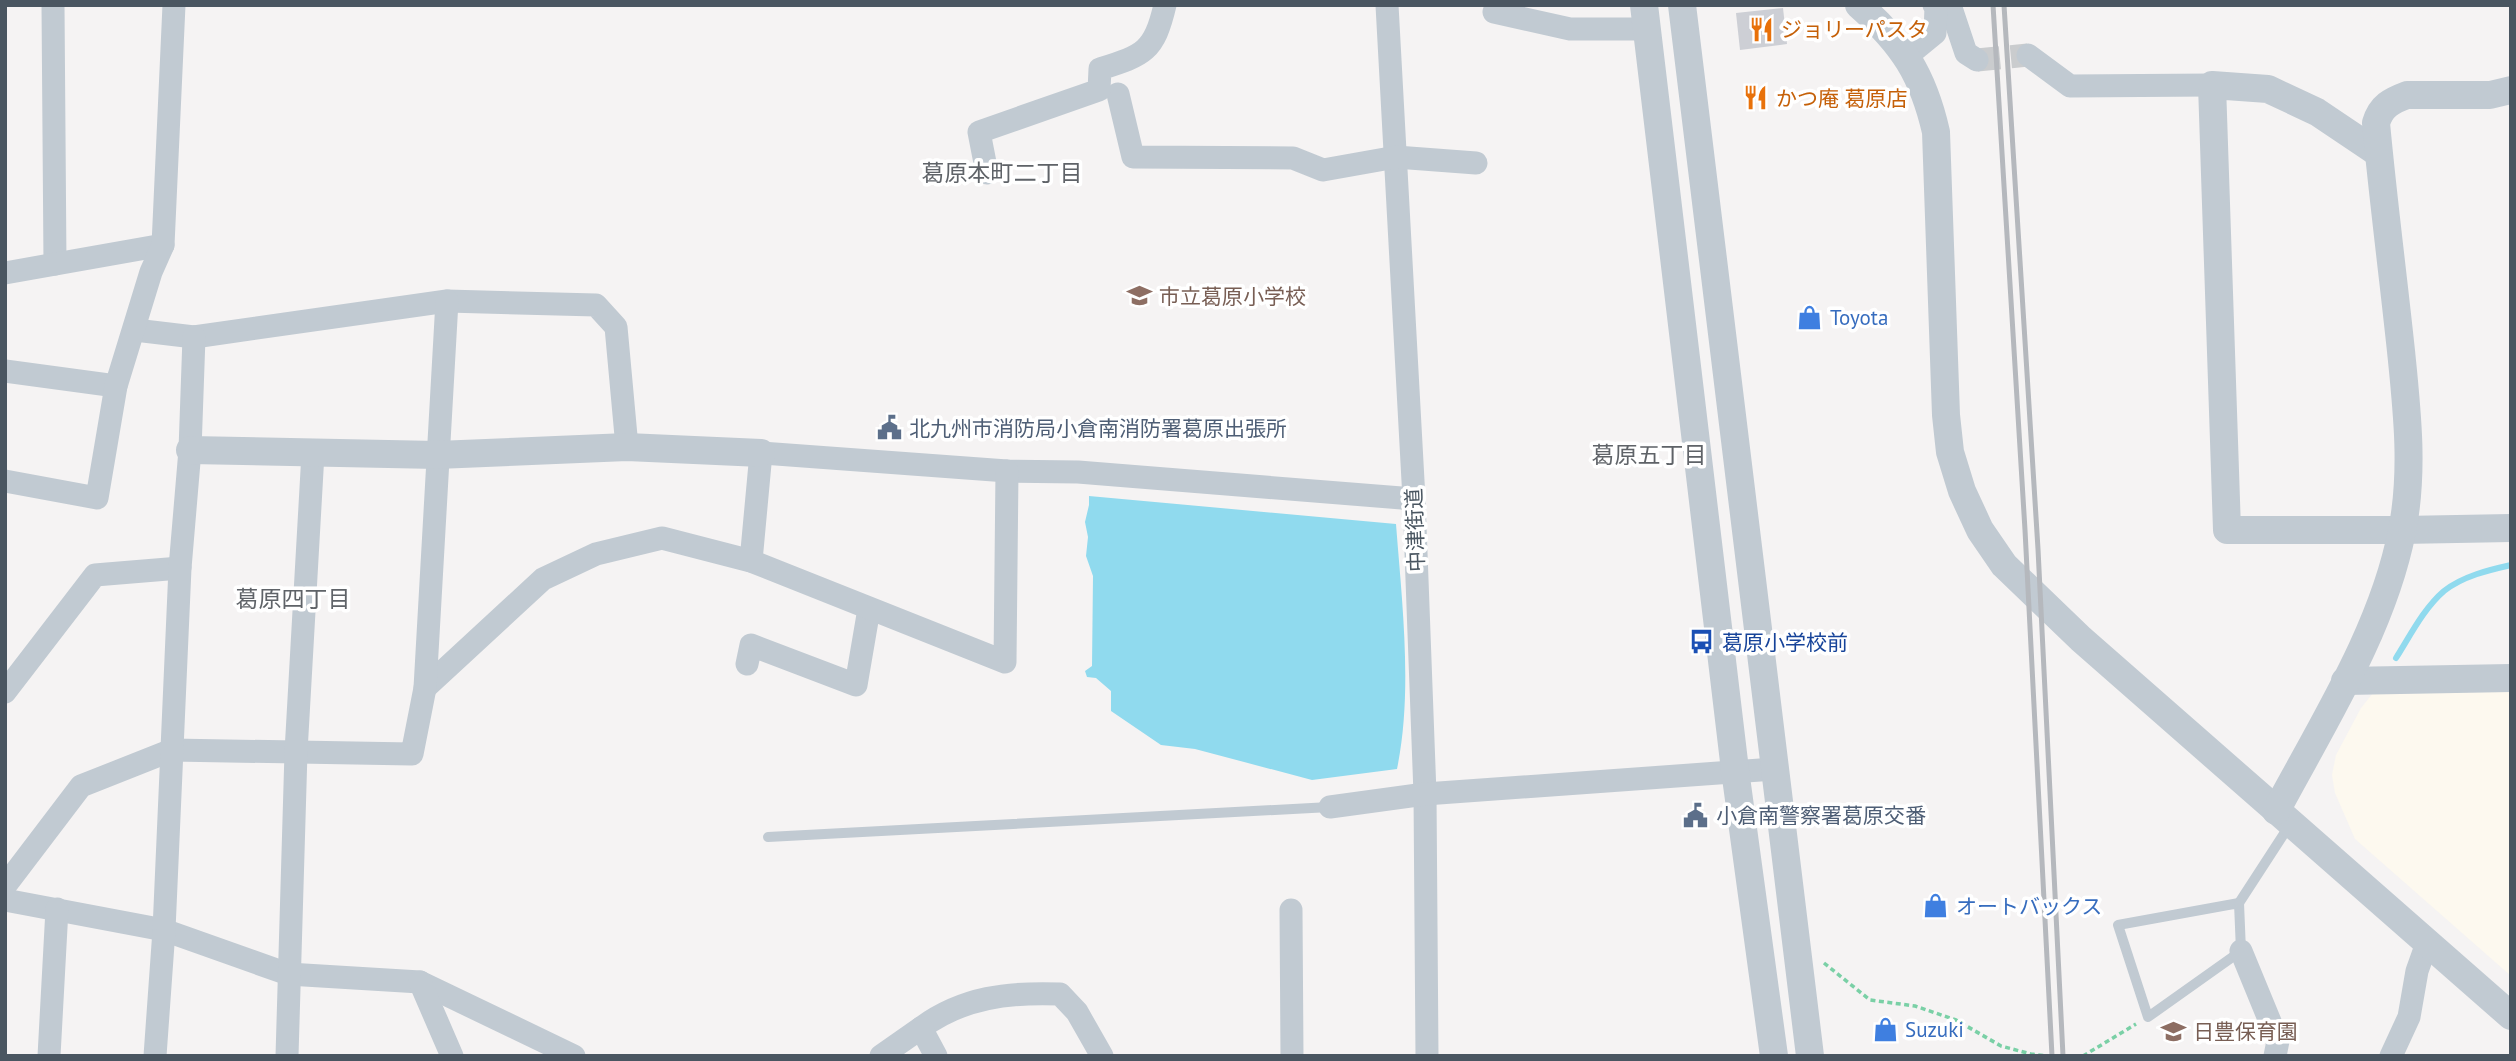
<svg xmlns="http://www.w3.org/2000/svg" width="2516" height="1061" viewBox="0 0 2516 1061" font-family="'PT Sans','Noto Sans JP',sans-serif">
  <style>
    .commercial { fill: #fdf9ef }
    .water { fill: #90daee }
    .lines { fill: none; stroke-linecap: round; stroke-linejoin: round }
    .stream { stroke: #90daee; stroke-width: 6 }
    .building { fill: #cdcfd5 }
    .minor-tunnel { stroke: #caccce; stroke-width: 23; stroke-dasharray: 23 11; stroke-linecap: butt }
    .path { stroke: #7ad0a6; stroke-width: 3.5; stroke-dasharray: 5 3.5; stroke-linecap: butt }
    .service { stroke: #c1cad2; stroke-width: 10 }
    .minor { stroke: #c1cad2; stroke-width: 23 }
    .tertiary { stroke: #c1cad2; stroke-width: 28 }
    .rail { stroke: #b5b8bd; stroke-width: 5 }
    .labels { text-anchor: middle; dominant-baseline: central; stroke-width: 7; stroke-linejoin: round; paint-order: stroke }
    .food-label { font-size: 21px; fill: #c56008; stroke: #fff; text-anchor: start }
    .education-label { font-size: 21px; fill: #785e54; stroke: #fff; text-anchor: start }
    .shop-label { font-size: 21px; fill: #366cbe; stroke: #fff; text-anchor: start }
    .service-label { font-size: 21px; fill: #4e5e75; stroke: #fff; text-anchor: start }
    .street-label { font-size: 21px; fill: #4a5661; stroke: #fff }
    .transit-label { font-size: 21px; fill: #164399; stroke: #fff; text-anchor: start }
    .neighbourhood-label { font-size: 23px; fill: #5f6368; stroke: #fff }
  </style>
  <rect width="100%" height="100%" fill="#f5f3f3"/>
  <path class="commercial" d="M2511 691V976L2355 839 2335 793 2332 775 2336 755 2361 708 2373 693Z"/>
  <path class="water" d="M1089 496 1396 524C1402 603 1413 691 1397 769L1312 780 1195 749 1161 745 1111 711V691L1096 678 1087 677 1085 671 1092 666 1093 576 1086 556 1088 537 1085 522 1089 505Z"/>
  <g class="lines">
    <path class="stream" d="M2396 658C2410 636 2424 608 2444 591 2463 576 2489 570 2511 565"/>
  </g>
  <path class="building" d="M1783 8 1787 44 1740 50 1736 13Z"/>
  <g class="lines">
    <path class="minor-tunnel" d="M1977 60 2028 55"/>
    <g class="path">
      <path d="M1824 963 1870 1000 1915 1006 1956 1020 2001 1046 2031 1054 2047 1056"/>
      <path d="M2083 1056 2136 1024"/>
    </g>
    <g class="service">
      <path d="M768 837 1330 807"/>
      <path d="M2239 903 2241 951 2148 1017 2118 925Z"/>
      <path d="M2239 903 2291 823"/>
    </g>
    <g class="minor">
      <path d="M53 5 55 264"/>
      <path d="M1387 5 1414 499 1425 794 1427 1056"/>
      <path d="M1950 5 1966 53 1977 60"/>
      <path d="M1494 12 1570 29H1647"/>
      <path d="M2028 55 2070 86 2212 85"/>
      <path d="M1907 56 1935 33 1936 7 1934 5"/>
      <path d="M1118 94 1133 157 1293 158 1323 170 1396 157 1476 163"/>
      <path d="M987 173 979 132 1099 90 1100 69C1144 55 1154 52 1165 5"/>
      <path d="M5 273 163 245"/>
      <path d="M135 330 194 337 447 301 596 305 616 327 627 447"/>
      <path d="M5 371 116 386"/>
      <path d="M5 481 97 498 116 386 151 272 163 245 174 5"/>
      <path d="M751 561 761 453 1007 471 1078 472 1414 499"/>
      <path d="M747 664 751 645 856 685 869 609"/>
      <path d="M425 688 543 579 596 554 662 538 751 561 1005 662 1007 471"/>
      <path d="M5 692 95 575 180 568"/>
      <path d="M1330 807 1425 794 1774 769"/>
      <path d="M5 886 81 786 172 750 412 754 425 688 447 301"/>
      <path d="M5 900 164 930 288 974 420 982 574 1056"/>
      <path d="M1291 910 1292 1056"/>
      <path d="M2241 951 2278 1041 2275 1056"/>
      <path d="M420 982 452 1056"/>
      <path d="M921 1028C963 997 1009 992 1060 994L1077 1012 1102 1056"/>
      <path d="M49 1056 57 909"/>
      <path d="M155 1056 164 930 180 568 190 450 194 337"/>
      <path d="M287 1056 296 752 313 453"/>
      <path d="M881 1056 921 1028 936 1056"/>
      <path d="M2391 1056 2409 1017 2417 971 2427 943"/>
    </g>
    <g class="tertiary">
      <path d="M1644 5 1735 770 1774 1056"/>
      <path d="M1682 5 1810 1056"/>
      <path d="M1859 5C1903 44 1923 75 1936 132L1946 415 1950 452 1962 491 1980 530 2004 565 2081 639 2511 1016"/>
      <path d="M2378 153 2317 112 2268 89 2212 85 2227 530H2402L2511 528"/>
      <path d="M190 450 437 455 627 447 761 453"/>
      <path d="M2345 681 2511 678"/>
      <path d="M2276 811C2323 723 2383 629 2402 531 2414 472 2407 410 2401 351 2393 275 2383 199 2376 123 2381 106 2391 101 2407 95H2490L2511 90"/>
    </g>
    <g class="rail">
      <path d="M1993 5 2025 530 2052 1056"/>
      <path d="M2004 5 2038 549 2063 1056"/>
    </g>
  </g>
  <defs>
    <symbol id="restaurant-bare" viewBox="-9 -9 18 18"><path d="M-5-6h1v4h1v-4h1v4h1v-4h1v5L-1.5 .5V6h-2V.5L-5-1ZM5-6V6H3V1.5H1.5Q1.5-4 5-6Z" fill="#e8710a" stroke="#fff" stroke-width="2.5" paint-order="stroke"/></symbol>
    <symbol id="school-bare" viewBox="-9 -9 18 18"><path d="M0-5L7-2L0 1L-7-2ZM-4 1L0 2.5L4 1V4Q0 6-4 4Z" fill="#8d6e63" stroke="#fff" stroke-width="2.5" paint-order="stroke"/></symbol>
    <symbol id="shop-bare" viewBox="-9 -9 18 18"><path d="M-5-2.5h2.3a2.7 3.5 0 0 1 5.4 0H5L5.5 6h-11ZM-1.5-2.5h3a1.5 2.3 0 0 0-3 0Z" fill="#3f7fe0" stroke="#fff" stroke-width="2.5" paint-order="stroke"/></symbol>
    <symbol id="civic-bare" viewBox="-9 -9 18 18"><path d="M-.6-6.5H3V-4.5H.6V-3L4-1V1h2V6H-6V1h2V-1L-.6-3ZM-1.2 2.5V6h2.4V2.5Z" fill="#5c6f8a" stroke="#fff" stroke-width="2.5" paint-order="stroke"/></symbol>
    <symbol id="bus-bare" viewBox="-9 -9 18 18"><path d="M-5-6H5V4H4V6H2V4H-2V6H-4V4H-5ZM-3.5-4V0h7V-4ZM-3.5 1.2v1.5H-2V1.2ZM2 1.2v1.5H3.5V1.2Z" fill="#1a4fb4" stroke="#fff" stroke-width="2.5" paint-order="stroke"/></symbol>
  </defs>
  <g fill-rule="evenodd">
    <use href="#restaurant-bare" x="1744" y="12" width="35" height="35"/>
    <use href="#restaurant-bare" x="1738" y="80" width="35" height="35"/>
    <use href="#school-bare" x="1122" y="278" width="35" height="35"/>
    <use href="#shop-bare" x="1792" y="300" width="35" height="35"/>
    <use href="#civic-bare" x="872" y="410" width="35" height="35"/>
    <use href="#bus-bare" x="1684" y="624" width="35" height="35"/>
    <use href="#civic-bare" x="1678" y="798" width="35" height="35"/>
    <use href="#shop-bare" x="1918" y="888" width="35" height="35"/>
    <use href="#shop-bare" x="1868" y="1012" width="35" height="35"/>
    <use href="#school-bare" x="2156" y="1014" width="35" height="35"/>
  </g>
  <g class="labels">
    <g class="food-label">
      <text x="1781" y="29">ジョリーパスタ</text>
      <text x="1776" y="98">かつ庵 葛原店</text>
    </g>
    <g class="education-label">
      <text x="1159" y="296">市立葛原小学校</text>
      <text x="2193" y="1031">日豊保育園</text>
    </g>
    <g class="shop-label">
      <text x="1830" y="317">Toyota</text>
      <text x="1956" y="906">オートバックス</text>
      <text x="1905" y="1029">Suzuki</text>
    </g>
    <g class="service-label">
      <text x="909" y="428">北九州市消防局小倉南消防署葛原出張所</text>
      <text x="1716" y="815">小倉南警察署葛原交番</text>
    </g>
    <g class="street-label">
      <text transform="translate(1415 530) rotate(-92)">中津街道</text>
    </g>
    <g class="transit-label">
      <text x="1722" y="642">葛原小学校前</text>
    </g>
    <g class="neighbourhood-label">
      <text x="1002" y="172">葛原本町二丁目</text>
      <text x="1649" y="454">葛原五丁目</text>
      <text x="293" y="598">葛原四丁目</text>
    </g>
  </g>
  <rect width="2516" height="1061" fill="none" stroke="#4a5661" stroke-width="14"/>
</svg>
